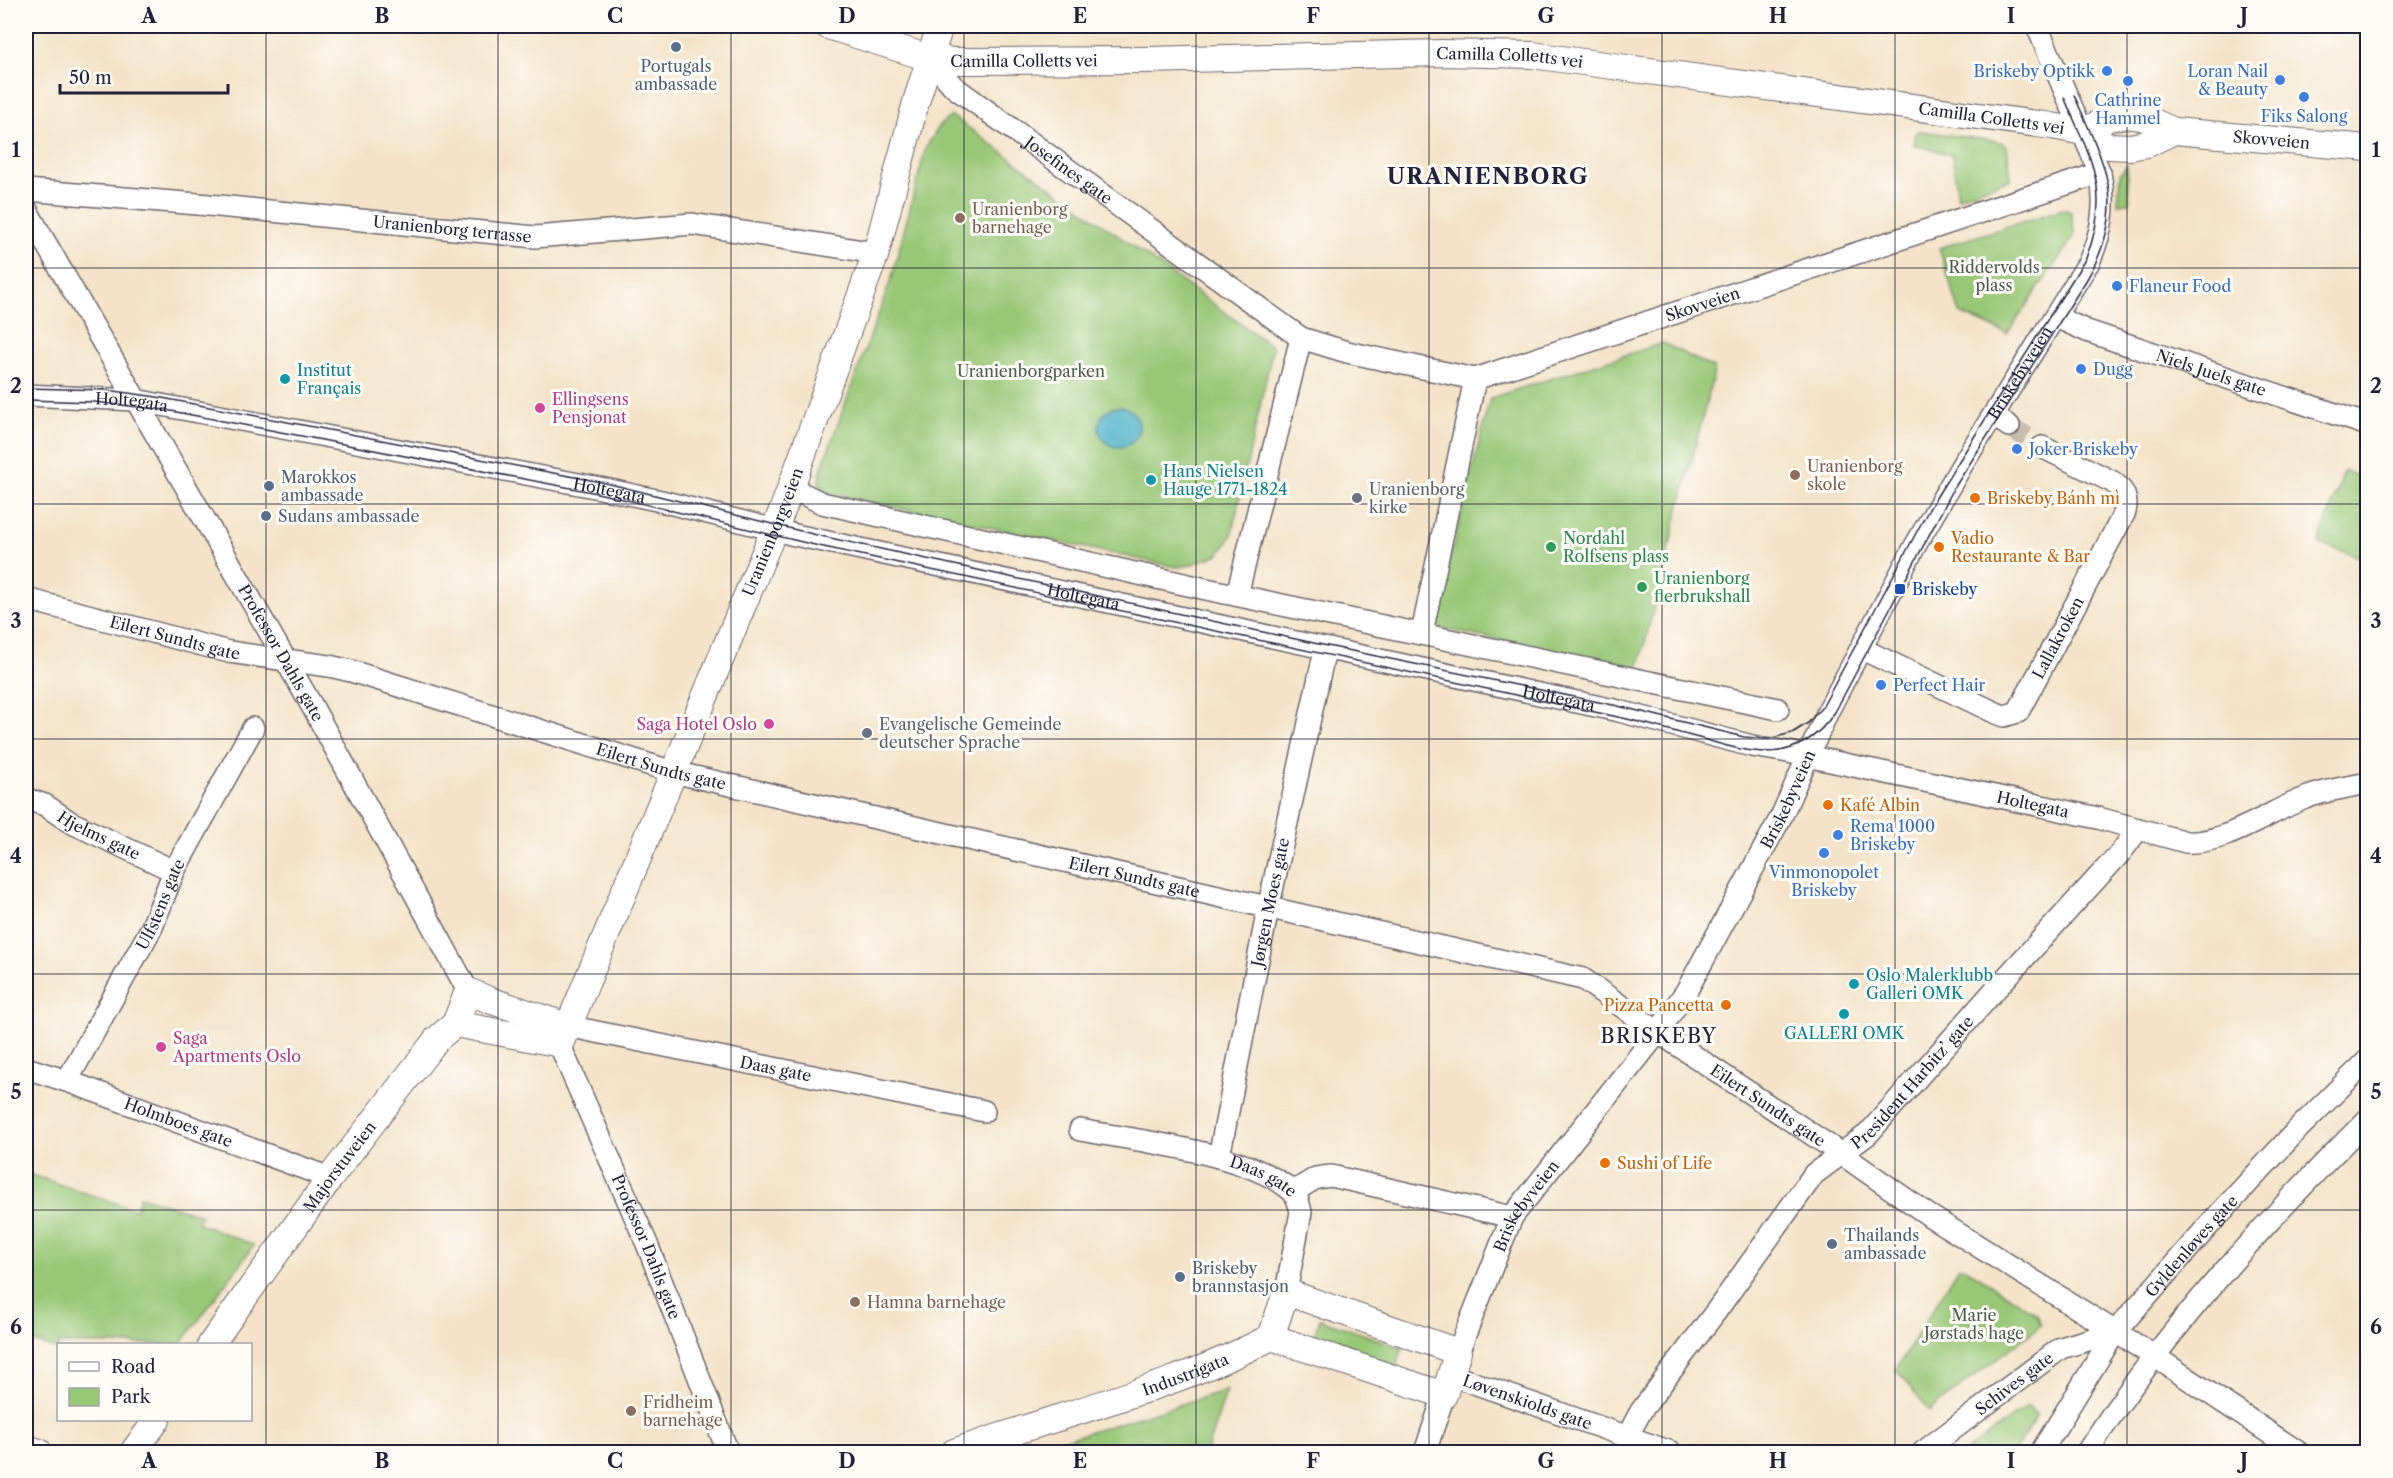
<svg xmlns="http://www.w3.org/2000/svg" width="2393" height="1478" viewBox="0 0 2393 1478" font-family="'Libre Caslon Text',serif">
  <style>
    .green { fill: #98c776; stroke: #5d7458; stroke-width: 1.5 }
    .water { fill: #49b1c8; stroke: #366a82; stroke-width: 1.5 }
    .lines { fill: none; stroke-linecap: round; stroke-linejoin: round }
    .minor-tunnel { stroke: #cabcac; stroke-width: 21; stroke-dasharray: 21 10; stroke-linecap: butt }
    .minor-casing { stroke: #6c666c; stroke-width: 24 }
    .tertiary-casing { stroke: #6c666c; stroke-width: 28 }
    .minor { stroke: #fff; stroke-width: 21 }
    .tertiary { stroke: #fff; stroke-width: 26 }
    .tram { stroke: #22223b; stroke-width: 1.5 }
    .grid { fill: none; stroke: #22223b; stroke-width: 1.5; stroke-opacity: 0.55 }
    .service-dot { fill: #5c6f8a; stroke: #fdfcf7; stroke-width: 2 }
    .shop-dot { fill: #3f7fe0; stroke: #fdfcf7; stroke-width: 2 }
    .education-dot { fill: #8d6e63; stroke: #fdfcf7; stroke-width: 2 }
    .culture-dot { fill: #0f9aa8; stroke: #fdfcf7; stroke-width: 2 }
    .hotel-dot { fill: #d1479c; stroke: #fdfcf7; stroke-width: 2 }
    .worship-dot { fill: #6b7280; stroke: #fdfcf7; stroke-width: 2 }
    .food-dot { fill: #e8710a; stroke: #fdfcf7; stroke-width: 2 }
    .leisure-dot { fill: #2e9e5b; stroke: #fdfcf7; stroke-width: 2 }
    .transit-dot { fill: #1a4fb4; stroke: #fdfcf7; stroke-width: 2 }
    .labels { text-anchor: middle; dominant-baseline: central; stroke-width: 6; stroke-linejoin: round; paint-order: stroke }
    .street-label { font-size: 16px; fill: #22223b; stroke: #fdfcf7 }
    .service-label { font-size: 16px; fill: #4e5e75; stroke: #fdfcf7; text-anchor: start }
    .shop-label { font-size: 16px; fill: #366cbe; stroke: #fdfcf7; text-anchor: start }
    .education-label { font-size: 16px; fill: #785e54; stroke: #fdfcf7; text-anchor: start }
    .park-label { font-size: 16px; fill: #4b5c50; stroke: #fdfcf7 }
    .culture-label { font-size: 16px; fill: #0d838f; stroke: #fdfcf7; text-anchor: start }
    .hotel-label { font-size: 16px; fill: #b23c85; stroke: #fdfcf7; text-anchor: start }
    .worship-label { font-size: 16px; fill: #5b616d; stroke: #fdfcf7; text-anchor: start }
    .food-label { font-size: 16px; fill: #c56008; stroke: #fdfcf7; text-anchor: start }
    .leisure-label { font-size: 16px; fill: #27864d; stroke: #fdfcf7; text-anchor: start }
    .transit-label { font-size: 16px; fill: #164399; stroke: #fdfcf7; text-anchor: start }
    .quarter-label { font-size: 20px; letter-spacing: 1.5px; fill: #22223b; stroke: #fdfcf7 }
    .district-label { font-size: 22px; font-weight: bold; letter-spacing: 1.5px; fill: #22223b; stroke: #fdfcf7 }
    .neatline { fill: none; stroke: #22223b; stroke-width: 2 }
    .grid-label { font-size: 20px; text-anchor: middle; font-weight: bold; fill: #22223b }
  </style>
  <rect width="100%" height="100%" fill="#fdfcf7"/>
  <filter id="ink" filterUnits="userSpaceOnUse"><feTurbulence type="fractalNoise" baseFrequency=".0167" numOctaves="2"/><feDisplacementMap in="SourceGraphic" scale="12" xChannelSelector="R" yChannelSelector="G"/><feConvolveMatrix kernelMatrix="1 2 1 2 8 2 1 2 1" color-interpolation-filters="sRGB"/></filter>
  <filter id="wash" filterUnits="userSpaceOnUse"><feTurbulence type="fractalNoise" baseFrequency=".008" numOctaves="4" result="noise"/><feDisplacementMap in="SourceGraphic" scale="24" xChannelSelector="R" yChannelSelector="G"/><feGaussianBlur stdDeviation="1.35" result="paint"/><feColorMatrix in="noise" values="0 0 0 0 0 0 0 0 0 0 0 0 0 0 0 0 0 1.4 0 .05"/><feComposite in="paint" operator="in"/></filter>
  <g filter="url(#wash)">
    <rect width="100%" height="100%" fill="#f4e3c8"/>
    <g class="green">
      <path d="M952 116 1273 347 1231 537 1221 552 1217 555 1186 566 1176 567 829 493 820 487 819 480 822 467 891 280 926 147 941 124Z"/>
      <path d="M1921 131 2001 142 2007 147 2011 179 1958 197 1952 155 1914 145 1916 132Z"/>
      <path d="M2127 165 2130 203 2118 204 2120 174Z"/>
      <path d="M2063 209 2071 212 2075 235 2007 334 1960 313 1939 248Z"/>
      <path d="M1663 343 1715 369 1638 669 1433 627 1490 398Z"/>
      <path d="M2344 471 2367 479V560L2319 543Z"/>
      <path d="M26 1173 136 1210 140 1196 201 1215 198 1223 254 1245 181 1344H58V1350L34 1342 26 1336Z"/>
      <path d="M1959 1267 1965 1268 2037 1314 2041 1325 1929 1411 1896 1369Z"/>
      <path d="M1320 1319 1403 1348 1396 1367 1313 1338Z"/>
      <path d="M1227 1390 1206 1452H1025Z"/>
      <path d="M2027 1406 2037 1415 2014 1452H1965Z"/>
    </g>
    <circle class="water" cx="1119" cy="427" r="20"/>
  </g>
  <g filter="url(#ink)">
    <g class="lines">
      <path class="minor-tunnel" d="M2009 426 2042 447"/>
      <defs>
        <g id="minor">
          <path id="s1" d="M929 58 954 87 1301 338 1347 352 1475 379 2100 173"/>
          <path id="s2" d="M26 190 198 204 535 237 692 224 876 253"/>
          <path id="s3" d="M26 209 312 706 468 991"/>
          <path id="s4" d="M2056 317 2087 331 2368 425"/>
          <path id="s5" d="M26 395 135 400 605 489 661 501 795 535 1619 711 1752 746 1788 752 2098 818 2186 842C2226 845 2271 810 2308 797 2327 790 2348 787 2368 783"/>
          <path d="M1994 416 2009 426"/>
          <path d="M791 488 822 503 1206 589 1778 709"/>
          <path d="M1237 595 1301 338"/>
          <path id="s6" d="M26 599 229 652 329 666 351 671 673 772 1583 979 1658 1032 1840 1153 1930 1216 2154 1356 2298 1452"/>
          <path d="M1422 633 1475 379"/>
          <path id="s7" d="M1862 649 1996 713 2004 716 2018 712 2125 512C2128 498 2124 491 2113 482L2042 447"/>
          <path id="s8" d="M26 799 45 805 70 822 174 871"/>
          <path id="s9" d="M567 1026 984 1111"/>
          <path id="s10" d="M561 1044 564 1055 647 1244 728 1452"/>
          <path id="s11" d="M26 1068 67 1081 330 1178"/>
          <path id="s12" d="M67 1081 152 927 174 871 253 728"/>
          <path id="s13" d="M1080 1130C1138 1141 1249 1153 1292 1191 1298 1197 1299 1204 1301 1212L1286 1292"/>
          <path id="s14" d="M1219 1157 1268 909 1325 650"/>
          <path d="M1293 1192 1316 1178 1331 1176 1512 1217"/>
          <path id="s15" d="M1458 1352 1512 1217 1658 1032 1687 990 1781 817 1829 709 1915 546 1962 465 2089 262C2102 232 2107 205 2100 173L2037 26"/>
          <path id="s16" d="M1451 1375 1671 1452"/>
          <path id="s17" d="M1627 1437 1641 1411 1717 1310 1814 1174 1868 1134 1993 992 2122 851 2138 829"/>
          <path d="M1425 1452 1444 1395"/>
          <path id="s18" d="M1923 1452 2061 1348 2115 1332"/>
          <path id="s19" d="M2041 1452 2115 1332 2210 1224 2298 1129 2368 1060"/>
          <path d="M2087 1452C2166 1329 2264 1223 2368 1119"/>
        </g>
        <g id="tertiary">
          <path id="s20" d="M828 26 929 58 953 61 1147 60 1441 53 1532 55 2052 126 2084 132 2108 146 2130 147 2147 144 2174 131"/>
          <path id="s21" d="M2084 132 2108 118 2126 115 2142 117 2174 131 2368 148"/>
          <path id="s22" d="M455 1024 561 1044 784 506 876 253 916 102 940 26"/>
          <path id="s23" d="M211 1344 330 1178 437 1039 455 1024 468 991 489 1000 567 1026"/>
          <path d="M26 1448 39 1452"/>
          <path d="M133 1452 157 1420"/>
          <path id="s24" d="M954 1452C1058 1415 1174 1388 1271 1337L1286 1292 1458 1352 1444 1395 1271 1337"/>
        </g>
      </defs>
      <use href="#minor" class="minor-casing"/>
      <use href="#tertiary" class="tertiary-casing"/>
      <use href="#minor" class="minor"/>
      <use href="#tertiary" class="tertiary"/>
      <g class="tram">
        <path d="M26 388 107 390 157 397 606 483 821 536 1323 645 1618 706 1744 737 1768 739 1792 733 1808 723 1823 706 1929 509 2086 258C2113 191 2090 158 2064 97"/>
        <path d="M26 400 94 402 166 410 602 494 819 546 1618 717C1645 723 1672 731 1699 738 1753 754 1798 767 1835 712L1953 490 2087 279C2130 205 2105 166 2074 95"/>
      </g>
    </g>
  </g>
  <path class="grid" d="M266 26V1452M498 26V1452M731 26V1452M964 26V1452M1196 26V1452M1429 26V1452M1662 26V1452M1895 26V1452M2127 26V1452M26 268H2368M26 504H2368M26 739H2368M26 974H2368M26 1210H2368"/>
  <g class="service-dot">
    <circle cx="676" cy="47" r="6"/>
    <circle cx="269" cy="486" r="6"/>
    <circle cx="266" cy="516" r="6"/>
    <circle cx="1832" cy="1244" r="6"/>
    <circle cx="1180" cy="1277" r="6"/>
  </g>
  <g class="shop-dot">
    <circle cx="2107" cy="71" r="6"/>
    <circle cx="2280" cy="80" r="6"/>
    <circle cx="2128" cy="81" r="6"/>
    <circle cx="2304" cy="97" r="6"/>
    <circle cx="2117" cy="286" r="6"/>
    <circle cx="2081" cy="369" r="6"/>
    <circle cx="2017" cy="449" r="6"/>
    <circle cx="1881" cy="685" r="6"/>
    <circle cx="1838" cy="835" r="6"/>
    <circle cx="1824" cy="853" r="6"/>
  </g>
  <g class="education-dot">
    <circle cx="960" cy="218" r="6"/>
    <circle cx="1795" cy="475" r="6"/>
    <circle cx="855" cy="1302" r="6"/>
    <circle cx="631" cy="1411" r="6"/>
  </g>
  <g class="culture-dot">
    <circle cx="285" cy="379" r="6"/>
    <circle cx="1151" cy="480" r="6"/>
    <circle cx="1854" cy="984" r="6"/>
    <circle cx="1844" cy="1014" r="6"/>
  </g>
  <g class="hotel-dot">
    <circle cx="540" cy="408" r="6"/>
    <circle cx="769" cy="724" r="6"/>
    <circle cx="161" cy="1047" r="6"/>
  </g>
  <g class="worship-dot">
    <circle cx="1357" cy="498" r="6"/>
    <circle cx="867" cy="733" r="6"/>
  </g>
  <g class="food-dot">
    <circle cx="1975" cy="498" r="6"/>
    <circle cx="1939" cy="547" r="6"/>
    <circle cx="1828" cy="805" r="6"/>
    <circle cx="1726" cy="1005" r="6"/>
    <circle cx="1605" cy="1163" r="6"/>
  </g>
  <g class="leisure-dot">
    <circle cx="1551" cy="547" r="6"/>
    <circle cx="1642" cy="587" r="6"/>
  </g>
  <rect class="transit-dot" x="1894" y="583" width="12" height="12" rx="3"/>
  <g class="labels">
    <g class="street-label">
      <text stroke="none"><textPath href="#s20" startOffset="687">Camilla Colletts vei</textPath></text>
      <text stroke="none"><textPath href="#s20" startOffset="201">Camilla Colletts vei</textPath></text>
      <text stroke="none"><textPath href="#s20" startOffset="1173">Camilla Colletts vei</textPath></text>
      <text stroke="none"><textPath href="#s21" startOffset="195">Skovveien</textPath></text>
      <text stroke="none"><textPath href="#s1" startOffset="180">Josefines gate</textPath></text>
      <text stroke="none"><textPath href="#s2" startOffset="428">Uranienborg terrasse</textPath></text>
      <text stroke="none"><textPath href="#s1" startOffset="885">Skovveien</textPath></text>
      <text stroke="none"><textPath href="#s4" startOffset="165">Niels Juels gate</textPath></text>
      <text stroke="none"><textPath href="#s15" startOffset="1134">Briskebyveien</textPath></text>
      <text stroke="none"><textPath href="#s5" startOffset="106">Holtegata</textPath></text>
      <text stroke="none"><textPath href="#s5" startOffset="592">Holtegata</textPath></text>
      <text stroke="none"><textPath href="#s22" startOffset="662">Uranienborgveien</textPath></text>
      <text stroke="none"><textPath href="#s5" startOffset="1078">Holtegata</textPath></text>
      <text stroke="none"><textPath href="#s6" startOffset="154">Eilert Sundts gate</textPath></text>
      <text stroke="none"><textPath href="#s7" startOffset="256">Lallakroken</textPath></text>
      <text stroke="none"><textPath href="#s3" startOffset="512">Professor Dahls gate</textPath></text>
      <text stroke="none"><textPath href="#s5" startOffset="1564">Holtegata</textPath></text>
      <text stroke="none"><textPath href="#s6" startOffset="658">Eilert Sundts gate</textPath></text>
      <text stroke="none"><textPath href="#s15" startOffset="648">Briskebyveien</textPath></text>
      <text stroke="none"><textPath href="#s5" startOffset="2050">Holtegata</textPath></text>
      <text stroke="none"><textPath href="#s8" startOffset="82">Hjelms gate</textPath></text>
      <text stroke="none"><textPath href="#s6" startOffset="1144">Eilert Sundts gate</textPath></text>
      <text stroke="none"><textPath href="#s14" startOffset="260">Jørgen Moes gate</textPath></text>
      <text stroke="none"><textPath href="#s12" startOffset="200">Ulfstens gate</textPath></text>
      <text stroke="none"><textPath href="#s9" startOffset="213">Daas gate</textPath></text>
      <text stroke="none"><textPath href="#s17" startOffset="458">President Harbitz’ gate</textPath></text>
      <text stroke="none"><textPath href="#s6" startOffset="1828">Eilert Sundts gate</textPath></text>
      <text stroke="none"><textPath href="#s11" startOffset="162">Holmboes gate</textPath></text>
      <text stroke="none"><textPath href="#s23" startOffset="219">Majorstuveien</textPath></text>
      <text stroke="none"><textPath href="#s13" startOffset="190">Daas gate</textPath></text>
      <text stroke="none"><textPath href="#s15" startOffset="162">Briskebyveien</textPath></text>
      <text stroke="none"><textPath href="#s19" startOffset="256">Gyldenløves gate</textPath></text>
      <text stroke="none"><textPath href="#s10" startOffset="220">Professor Dahls gate</textPath></text>
      <text stroke="none"><textPath href="#s24" startOffset="244">Industrigata</textPath></text>
      <text stroke="none"><textPath href="#s18" startOffset="114">Schives gate</textPath></text>
      <text stroke="none"><textPath href="#s16" startOffset="81">Løvenskiolds gate</textPath></text>
    </g>
    <g class="service-label">
      <text x="676" y="66" text-anchor="middle">Portugals<tspan x="676" dy="18">ambassade</tspan></text>
      <text x="281" y="477">Marokkos<tspan x="281" dy="18">ambassade</tspan></text>
      <text x="278" y="516">Sudans ambassade</text>
      <text x="1844" y="1235">Thailands<tspan x="1844" dy="18">ambassade</tspan></text>
      <text x="1192" y="1268">Briskeby<tspan x="1192" dy="18">brannstasjon</tspan></text>
    </g>
    <g class="shop-label">
      <text x="2095" y="71" text-anchor="end">Briskeby Optikk</text>
      <text x="2268" y="71" text-anchor="end">Loran Nail<tspan x="2268" dy="18">&amp; Beauty</tspan></text>
      <text x="2128" y="100" text-anchor="middle">Cathrine<tspan x="2128" dy="18">Hammel</tspan></text>
      <text x="2304" y="116" text-anchor="middle">Fiks Salong</text>
      <text x="2129" y="286">Flaneur Food</text>
      <text x="2093" y="369">Dugg</text>
      <text x="2029" y="449">Joker Briskeby</text>
      <text x="1893" y="685">Perfect Hair</text>
      <text x="1850" y="826">Rema 1000<tspan x="1850" dy="18">Briskeby</tspan></text>
      <text x="1824" y="872" text-anchor="middle">Vinmonopolet<tspan x="1824" dy="18">Briskeby</tspan></text>
    </g>
    <g class="education-label">
      <text x="972" y="209">Uranienborg<tspan x="972" dy="18">barnehage</tspan></text>
      <text x="1807" y="466">Uranienborg<tspan x="1807" dy="18">skole</tspan></text>
      <text x="867" y="1302">Hamna barnehage</text>
      <text x="643" y="1402">Fridheim<tspan x="643" dy="18">barnehage</tspan></text>
    </g>
    <g class="park-label">
      <text x="1994" y="267">Riddervolds<tspan x="1994" dy="18">plass</tspan></text>
      <text x="1031" y="371">Uranienborgparken</text>
      <text x="1974" y="1315">Marie<tspan x="1974" dy="18">Jørstads hage</tspan></text>
    </g>
    <g class="culture-label">
      <text x="297" y="370">Institut<tspan x="297" dy="18">Français</tspan></text>
      <text x="1163" y="471">Hans Nielsen<tspan x="1163" dy="18">Hauge 1771-1824</tspan></text>
      <text x="1866" y="975">Oslo Malerklubb<tspan x="1866" dy="18">Galleri OMK</tspan></text>
      <text x="1844" y="1033" text-anchor="middle">GALLERI OMK</text>
    </g>
    <g class="hotel-label">
      <text x="552" y="399">Ellingsens<tspan x="552" dy="18">Pensjonat</tspan></text>
      <text x="757" y="724" text-anchor="end">Saga Hotel Oslo</text>
      <text x="173" y="1038">Saga<tspan x="173" dy="18">Apartments Oslo</tspan></text>
    </g>
    <g class="worship-label">
      <text x="1369" y="489">Uranienborg<tspan x="1369" dy="18">kirke</tspan></text>
      <text x="879" y="724">Evangelische Gemeinde<tspan x="879" dy="18">deutscher Sprache</tspan></text>
    </g>
    <g class="food-label">
      <text x="1987" y="498">Briskeby Bánh mì</text>
      <text x="1951" y="538">Vadio<tspan x="1951" dy="18">Restaurante &amp; Bar</tspan></text>
      <text x="1840" y="805">Kafé Albin</text>
      <text x="1714" y="1005" text-anchor="end">Pizza Pancetta</text>
      <text x="1617" y="1163">Sushi of Life</text>
    </g>
    <g class="leisure-label">
      <text x="1563" y="538">Nordahl<tspan x="1563" dy="18">Rolfsens plass</tspan></text>
      <text x="1654" y="578">Uranienborg<tspan x="1654" dy="18">flerbrukshall</tspan></text>
    </g>
    <g class="transit-label">
      <text x="1912" y="589">Briskeby</text>
    </g>
    <g class="quarter-label">
      <text x="1659" y="1036">BRISKEBY</text>
    </g>
    <g class="district-label">
      <text x="1488" y="176">URANIENBORG</text>
    </g>
  </g>
  <rect width="2393" height="1478" fill="none" stroke="#fdfcf7" stroke-width="66"/>
  <rect x="57" y="1343" width="195" height="78" fill="#fdfcf7" stroke="#a5a5ac" stroke-width="1.5"/>
  <rect x="69" y="1362" width="30" height="9" fill="#ffffff" stroke="#a5a5ac" stroke-width="1.5"/>
  <text x="111" y="1373" font-size="18" fill="#22223b">Road</text>
  <rect x="69" y="1388" width="30" height="18" fill="#98c776" stroke="#a5a5ac" stroke-width="1.5"/>
  <text x="111" y="1403" font-size="18" fill="#22223b">Park</text>
  <path d="M60 84v9h168v-9" fill="none" stroke="#22223b" stroke-width="3"/>
  <text x="69" y="84" font-size="18" fill="#22223b" stroke="#fdfcf7" stroke-width="4.5" paint-order="stroke">50 m</text>
  <rect x="33" y="33" width="2327" height="1412" class="neatline"/>
  <g class="grid-label">
    <text x="149" y="23">A</text>
    <text x="382" y="23">B</text>
    <text x="615" y="23">C</text>
    <text x="847" y="23">D</text>
    <text x="1080" y="23">E</text>
    <text x="1313" y="23">F</text>
    <text x="1546" y="23">G</text>
    <text x="1778" y="23">H</text>
    <text x="2011" y="23">I</text>
    <text x="2244" y="23">J</text>
    <text x="16" y="157">1</text>
    <text x="2376" y="157">1</text>
    <text x="16" y="393">2</text>
    <text x="2376" y="393">2</text>
    <text x="16" y="628">3</text>
    <text x="2376" y="628">3</text>
    <text x="16" y="863">4</text>
    <text x="2376" y="863">4</text>
    <text x="16" y="1099">5</text>
    <text x="2376" y="1099">5</text>
    <text x="16" y="1334">6</text>
    <text x="2376" y="1334">6</text>
    <text x="149" y="1468">A</text>
    <text x="382" y="1468">B</text>
    <text x="615" y="1468">C</text>
    <text x="847" y="1468">D</text>
    <text x="1080" y="1468">E</text>
    <text x="1313" y="1468">F</text>
    <text x="1546" y="1468">G</text>
    <text x="1778" y="1468">H</text>
    <text x="2011" y="1468">I</text>
    <text x="2244" y="1468">J</text>
  </g>
</svg>
